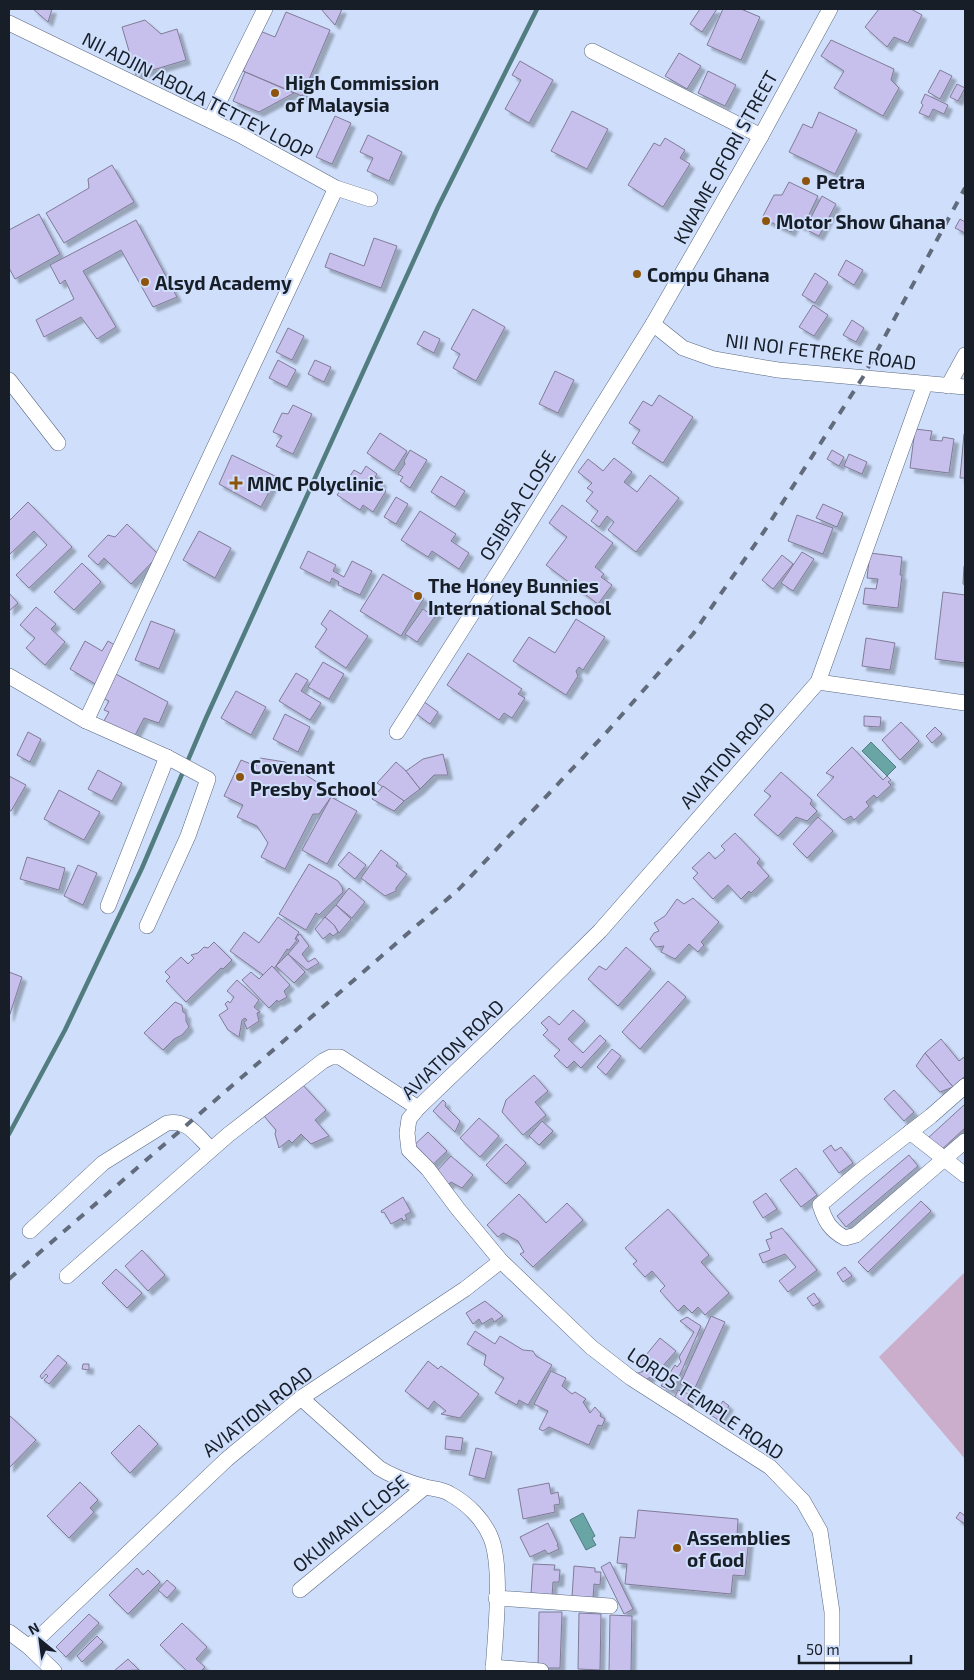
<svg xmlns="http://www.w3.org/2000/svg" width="974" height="1680" viewBox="0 0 974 1680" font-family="'Exo 2',sans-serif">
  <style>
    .green { fill: #cbaecb }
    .water { fill: #69a5a5; stroke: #517c80 }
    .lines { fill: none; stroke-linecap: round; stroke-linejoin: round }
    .stream { stroke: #517c80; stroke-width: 4.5 }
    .building { fill: #c7bfec; stroke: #807b97; filter: url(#shadow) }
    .minor-casing { stroke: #5a6881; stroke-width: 16 }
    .minor { stroke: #fff; stroke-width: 15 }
    .rail { stroke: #616b7c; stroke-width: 4; stroke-dasharray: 9 9; stroke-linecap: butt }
    .poi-dot { fill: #8d540d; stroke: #cfdffb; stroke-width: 2 }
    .labels { text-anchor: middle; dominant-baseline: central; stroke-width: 4; stroke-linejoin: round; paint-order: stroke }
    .poi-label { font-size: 19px; font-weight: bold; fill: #181e28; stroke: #cfdffb; text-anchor: start }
    .street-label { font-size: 19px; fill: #181e28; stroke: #cfdffb }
  </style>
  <defs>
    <filter id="shadow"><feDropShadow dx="4.5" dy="4.5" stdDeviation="1" flood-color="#0004"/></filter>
  </defs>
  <rect width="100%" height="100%" fill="#cfdffb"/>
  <path class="green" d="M965 1272V1459L879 1357Z"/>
  <g class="water">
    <path d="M871 742 896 767 887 776 862 751Z"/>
    <path d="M583 1513 595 1536 592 1538 596 1545 586 1550 570 1520Z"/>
  </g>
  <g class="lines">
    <path class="stream" d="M9 1134 65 1030 142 868 206 718 438 207 537 9"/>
  </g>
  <g class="building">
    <path d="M33 9H52L48 22Z"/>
    <path d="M321 9H342L335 25Z"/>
    <path d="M700 9H717L702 32 690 24Z"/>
    <path d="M723 9H741L760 17 741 60 707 45Z"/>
    <path d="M879 9H911L922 15 908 43 894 37 887 47 865 27Z"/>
    <path d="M286 12 330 30 302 96 243 71 260 31 275 37Z"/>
    <path d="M145 20 161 34 177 29 186 60 136 75 122 27Z"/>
    <path d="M831 40 894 69 891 80 899 88 883 116 834 88 844 71 821 56Z"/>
    <path d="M679 53 701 66 687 89 665 76Z"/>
    <path d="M520 61 553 80 529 123 505 109 521 80 512 75Z"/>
    <path d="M940 70 952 76 940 99 928 92Z"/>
    <path d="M708 71 736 85 725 106 698 93Z"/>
    <path d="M245 72 294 93 259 112 233 101Z"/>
    <path d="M957 84 965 88 958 101 950 97Z"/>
    <path d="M925 94 948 105 944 114 933 109 929 117 919 113 923 105 921 103Z"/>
    <path d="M572 111 608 129 587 169 551 151Z"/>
    <path d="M819 112 857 130 835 174 789 152 803 124 812 128Z"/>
    <path d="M335 116 351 123 332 164 316 157Z"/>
    <path d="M368 135 402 152 389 181 367 171 373 158 360 152Z"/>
    <path d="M665 138 685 150 680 158 690 164 663 207 628 185 654 143 660 146Z"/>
    <path d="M112 165 134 202 64 243 46 213 89 188 88 179Z"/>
    <path d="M789 182 818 196 803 227 795 223 791 232 762 218 774 195H782Z"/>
    <path d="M822 196 836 204 819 236 805 229Z"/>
    <path d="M39 214 60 254 15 279 9 268V230Z"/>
    <path d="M960 219 965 222V233L955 228Z"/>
    <path d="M136 220 177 297 153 307 121 250 83 271 116 327 97 339 81 317 44 337 36 320 74 299 65 280 60 284 50 265Z"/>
    <path d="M374 238 397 246 381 288 325 267 330 253 364 266Z"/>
    <path d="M846 260 863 270 854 285 838 275Z"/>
    <path d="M815 273 828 282 815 303 802 295Z"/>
    <path d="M813 305 828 315 814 336 799 327Z"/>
    <path d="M473 309 505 327 476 381 453 368 460 354 451 349Z"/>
    <path d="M852 320 864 328 856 342 843 335Z"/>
    <path d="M288 328 304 336 292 360 276 352Z"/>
    <path d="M424 331 440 339 434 353 417 344Z"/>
    <path d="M278 360 296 370 287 387 269 378Z"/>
    <path d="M315 360 331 367 324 382 308 374Z"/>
    <path d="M555 371 574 380 558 413 539 404Z"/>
    <path d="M659 395 693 417 663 463 632 443 640 430 629 423 643 401 652 406Z"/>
    <path d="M293 405 312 414 293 454 276 446 282 436 273 432 282 413 288 414Z"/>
    <path d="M915 429 932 431 930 440 942 441 943 437 954 439 949 473 910 468Z"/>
    <path d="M380 433 407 451 394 471 367 453Z"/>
    <path d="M964 434H965V478H960Z"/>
    <path d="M410 450 427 460 410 488 400 481 403 477 398 474 405 464 404 461Z"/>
    <path d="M832 450 844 457 839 466 827 459Z"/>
    <path d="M849 454 867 462 862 474 844 466Z"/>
    <path d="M232 455 277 477 261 507 219 484Z"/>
    <path d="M614 458 632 472 624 482 637 492 650 475 679 498 636 552 608 530 614 522 607 516 599 527 591 521 598 511 586 501 593 492 587 488 592 483 578 472 588 459 603 471Z"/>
    <path d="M366 466 377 474 375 477 382 482 379 487 386 491 373 512 363 505 360 510 337 495 354 470 361 474Z"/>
    <path d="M441 476 465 491 455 507 431 492Z"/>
    <path d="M396 497 408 504 396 524 384 517Z"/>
    <path d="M28 502 72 547 29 588 16 575 47 545 34 531 9 555V521Z"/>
    <path d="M823 504 843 513 837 527 816 518Z"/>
    <path d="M562 505 613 543 595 567 604 574 601 577 612 585 598 604 546 565 567 537 549 523Z"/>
    <path d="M420 511 456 534 451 541 469 553 459 569 432 551 428 557 401 540Z"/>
    <path d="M797 515 833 528 823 554 788 541Z"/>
    <path d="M127 524 159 555 131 584 104 558 98 565 88 556 108 535 115 537Z"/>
    <path d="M199 531 231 548 215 578 183 560Z"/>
    <path d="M308 551 336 565 333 571 344 577 352 561 372 571 360 595 338 585 339 582 332 578 330 583 300 568Z"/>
    <path d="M802 552 814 559 793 591 781 583Z"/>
    <path d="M870 553 902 557 900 575H902L898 608 863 604 865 588 876 589 878 579 867 578Z"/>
    <path d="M782 555 793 564 773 589 762 580Z"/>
    <path d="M82 563 101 582 74 610 54 592Z"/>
    <path d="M964 566H965V585L963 584Z"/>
    <path d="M383 574 424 598 401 636 360 611Z"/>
    <path d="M943 592 965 595V663L935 659Z"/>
    <path d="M9 593 18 603 9 611Z"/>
    <path d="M436 604 441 608 417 642 405 634 423 609 429 613Z"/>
    <path d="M36 607 56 624 51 629 65 642 45 665 26 648 35 638 20 625Z"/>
    <path d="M330 610 368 636 346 668 315 647 327 629 321 624Z"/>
    <path d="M576 619 605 637 583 670 579 667 576 671 578 676 566 695 513 661 529 637 555 653Z"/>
    <path d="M151 621 175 630 159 669 135 660Z"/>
    <path d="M866 638 895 643 890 670 862 666Z"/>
    <path d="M85 641 102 651 108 641 118 647 97 685 70 669Z"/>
    <path d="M468 653 522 689 518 694 525 698 512 718 504 713 499 720 447 685Z"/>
    <path d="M323 662 344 674 329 699 308 687Z"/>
    <path d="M112 672 168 702 159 723 144 718 132 741 101 726 109 712 104 710 109 701 103 698Z"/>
    <path d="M296 673 308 680 301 691 321 703 310 720 279 701Z"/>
    <path d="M236 691 266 707 251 735 221 718Z"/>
    <path d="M423 701 438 712 430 724 415 713Z"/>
    <path d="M285 714 310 727 298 752 273 739Z"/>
    <path d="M864 716 881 717 880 727 864 726Z"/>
    <path d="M901 722 919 741 900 760 882 740Z"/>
    <path d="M935 727 942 734 932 743 926 736Z"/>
    <path d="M28 732 41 739 30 762 17 755Z"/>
    <path d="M852 747 883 780 887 776 891 780 888 782 891 785 877 798 874 795 866 802 869 806 854 820 851 816 844 820 817 795 834 777 826 773Z"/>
    <path d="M443 754 448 775H434L420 789 406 771 423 759Z"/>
    <path d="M260 758 285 762 333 792 331 797 319 814H313L285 869 261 857 268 843 257 826 237 817 243 805 224 796 241 760 256 766Z"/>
    <path d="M396 762 406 771 420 789 404 801 377 783Z"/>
    <path d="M98 770 122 783 112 801 88 789Z"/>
    <path d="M781 772 812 800 810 804 817 811 807 821 796 817 778 836 754 815 771 796 764 791Z"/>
    <path d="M9 776 26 785 11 811 9 810Z"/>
    <path d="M383 786 404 801 394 811 372 799Z"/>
    <path d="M59 790 100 812 84 840 44 819Z"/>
    <path d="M331 797 357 811 327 864 302 850Z"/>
    <path d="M818 817 833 831 807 858 793 844Z"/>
    <path d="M735 833 760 859 757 863 769 876 751 893 749 891 741 899 728 885 713 899 693 878 698 873 692 868 709 852 715 859 725 850 721 846Z"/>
    <path d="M381 850 398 863 396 866 407 874 396 888V891L385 896 361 878Z"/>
    <path d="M349 852 366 865 355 879 338 865Z"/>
    <path d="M27 857 65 868 59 890 20 879Z"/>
    <path d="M309 864 338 881 342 887 343 892 319 915 316 913 306 930 279 914Z"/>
    <path d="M78 865 97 873 83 905 64 896Z"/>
    <path d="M349 888 365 902 352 918 336 905Z"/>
    <path d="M693 898 719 922 701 942 704 945 698 952 689 944 675 959 661 952 664 946 656 947 650 939 654 933 659 931 654 923 665 916 677 899 684 904Z"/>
    <path d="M336 905 351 919 339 933 334 925 325 917Z"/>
    <path d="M278 917 299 932 295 939 297 940 289 950 287 949 276 966 266 977 230 951 244 932 259 943Z"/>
    <path d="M325 917 334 925 338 932 333 936 330 933 323 939 315 929Z"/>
    <path d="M300 934 309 946 302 954 308 962 315 958 319 963 307 970 288 954 299 941 296 937Z"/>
    <path d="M214 942 232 960 223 969 221 968 186 1002 166 981 170 977 165 972 181 957 188 964 194 958 191 955 198 953 204 947 208 948Z"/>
    <path d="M626 947 651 969 618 1006 588 979 599 966 606 970Z"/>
    <path d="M288 954 305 972 294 983 276 966Z"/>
    <path d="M272 966 290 985 284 991 287 997 278 1002 277 1000 269 1008 242 980 251 972 259 979Z"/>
    <path d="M9 972 22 977 9 1017Z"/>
    <path d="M237 980 259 1000 254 1007 260 1012 257 1013 259 1021 247 1029 244 1022 247 1020 245 1018 242 1020 239 1037 228 1030 219 1015 228 1009 225 1004 228 1001 230 1003 234 997 227 991Z"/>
    <path d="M668 981 686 997 640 1049 622 1032Z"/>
    <path d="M175 1002 182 1005 183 1012 186 1014V1021L189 1027 182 1035 174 1039 163 1050 144 1033Z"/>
    <path d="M573 1010 585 1021 568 1039 583 1053 600 1035 606 1041 581 1068 574 1061 567 1068 554 1056 560 1050 543 1035 548 1030 541 1023 549 1016 559 1025Z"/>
    <path d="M941 1039 959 1061 964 1057 965 1059V1076L953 1087 925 1053Z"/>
    <path d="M612 1049 621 1056 606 1075 597 1067Z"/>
    <path d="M925 1053 953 1087 940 1092 916 1066Z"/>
    <path d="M534 1075 548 1091 535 1102 546 1115 523 1135 502 1112 506 1100Z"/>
    <path d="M301 1083 326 1110 315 1120 329 1136 311 1144 301 1134 292 1143 289 1140 279 1148 275 1134 276 1130 264 1116Z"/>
    <path d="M894 1090 914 1112 904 1121 884 1099Z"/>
    <path d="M443 1100 446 1103 445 1106 460 1121 455 1132 433 1111Z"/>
    <path d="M965 1104V1128L940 1151 928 1138Z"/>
    <path d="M479 1118 499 1136 480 1157 460 1138Z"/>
    <path d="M542 1121 553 1131 539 1145 529 1136Z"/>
    <path d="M428 1132 447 1151 428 1169 409 1150Z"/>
    <path d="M506 1144 526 1163 506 1184 486 1165Z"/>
    <path d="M831 1145 835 1151 841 1147 853 1163 839 1173 823 1151Z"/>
    <path d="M909 1155 918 1166 846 1227 837 1216Z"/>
    <path d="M451 1156 473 1175 462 1188 451 1182 448 1185 433 1175Z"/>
    <path d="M796 1168 817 1195 801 1207 780 1180Z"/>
    <path d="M766 1193 777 1209 763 1218 753 1202Z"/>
    <path d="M519 1194 546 1223 567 1203 583 1220 533 1267 520 1254 524 1252 518 1241 503 1233 498 1237 487 1225Z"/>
    <path d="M403 1197 411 1212 405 1215 407 1219 403 1221 402 1218 391 1224 384 1212 382 1213 381 1211Z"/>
    <path d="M921 1201 931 1211 868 1272 858 1262Z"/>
    <path d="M668 1209 709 1255 701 1262 729 1293 705 1315 698 1307 692 1313 684 1305 678 1311 660 1291 665 1286 652 1271 645 1277 633 1264 637 1261 625 1248Z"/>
    <path d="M782 1228 817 1270 788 1292 779 1281 796 1267 785 1254 763 1263 759 1254 770 1250 766 1240 772 1238 770 1233Z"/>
    <path d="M142 1250 165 1275 148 1291 125 1266Z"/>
    <path d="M845 1267 852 1276 843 1282 837 1273Z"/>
    <path d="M116 1269 142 1293 127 1308 102 1283Z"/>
    <path d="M814 1293 820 1302 813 1306 807 1298Z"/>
    <path d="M485 1301 503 1316 494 1322 492 1318 482 1324 479 1319 473 1324 466 1313Z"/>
    <path d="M711 1316 725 1322 694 1390 680 1384Z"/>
    <path d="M687 1317 701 1326 673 1391 661 1386 675 1365 677 1367 681 1362 679 1357 694 1332 680 1321Z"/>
    <path d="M475 1331 495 1344 500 1336 523 1350 533 1351 536 1356 552 1365 528 1405 519 1400 517 1405 495 1393 504 1378 484 1365 486 1355 467 1344Z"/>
    <path d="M660 1338 676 1351 661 1368 646 1355Z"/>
    <path d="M58 1355 67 1363 49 1384 44 1380 48 1376 46 1374 42 1379 40 1376Z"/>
    <path d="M644 1358 654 1368 652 1376 636 1386 633 1375 644 1371 637 1365Z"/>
    <path d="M428 1361 438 1369 441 1366 479 1394 460 1418 441 1414 446 1411 434 1401 428 1409 405 1391Z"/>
    <path d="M83 1364H89V1370L82 1369Z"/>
    <path d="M551 1371 566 1378 562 1386 572 1394 575 1392 586 1399 583 1402 590 1413 595 1407 601 1414 600 1416 605 1419 602 1426 598 1425 589 1445 549 1427 543 1431 539 1429 548 1411 534 1404Z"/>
    <path d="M678 1390 692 1395 685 1413 670 1407Z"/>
    <path d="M723 1401 729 1406 719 1420 712 1416Z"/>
    <path d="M9 1415 36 1440 9 1468Z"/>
    <path d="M139 1425 158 1444 130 1473 111 1453Z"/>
    <path d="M446 1436 463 1438 461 1451 445 1449Z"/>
    <path d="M476 1448 492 1452 485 1479 469 1475Z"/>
    <path d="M80 1482 98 1500 90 1508 94 1512 69 1538 47 1516Z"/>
    <path d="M549 1483 551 1494 558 1492 560 1504 554 1505 555 1512 523 1519 518 1489Z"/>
    <path d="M638 1510 738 1519 737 1537 749 1538 745 1576 733 1575 731 1594 625 1584 627 1564 617 1563 620 1537 635 1538Z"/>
    <path d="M960 1512 965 1516V1524L956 1518Z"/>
    <path d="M548 1523 558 1544 557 1545 559 1549 548 1554 545 1550 530 1557 520 1537Z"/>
    <path d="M610 1562 633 1609 624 1614 601 1567Z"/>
    <path d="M533 1564 555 1565 554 1570H560L559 1582H553L552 1596 531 1594Z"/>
    <path d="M574 1566 595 1568V1572H601L600 1585 594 1584 593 1598 572 1597Z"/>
    <path d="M137 1568 143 1575 148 1570 160 1582 128 1614 109 1595Z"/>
    <path d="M167 1580 176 1588 167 1598 158 1590Z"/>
    <path d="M539 1612H562L560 1668H538Z"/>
    <path d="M579 1613 601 1614 600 1670 578 1669Z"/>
    <path d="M89 1614 99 1623 66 1657 56 1647Z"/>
    <path d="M610 1615 632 1616 631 1671H609Z"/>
    <path d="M182 1623 207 1647 196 1659 205 1667 201 1671H187L160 1645Z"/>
    <path d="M97 1636 103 1642 82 1662 77 1656Z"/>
    <path d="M128 1659 139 1670 114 1671Z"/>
  </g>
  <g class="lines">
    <defs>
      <g id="minor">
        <path d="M9 23 240 135 336 188 370 199"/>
        <path d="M592 51 761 136"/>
        <path d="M210 120 265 9"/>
        <path d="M653 324 683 348 714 359 778 370 965 387"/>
        <path d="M9 380 58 443"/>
        <path d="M948 386 965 355"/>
        <path d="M9 676 86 721 167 757 208 779 188 836 147 926"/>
        <path d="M818 682 965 703"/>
        <path d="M86 721 336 188"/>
        <path d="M397 732 515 546 653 324 761 136 830 9"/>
        <path d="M108 906 167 757"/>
        <path d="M965 1086 931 1116 860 1171 820 1205C825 1221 830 1230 845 1238L856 1235 965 1141"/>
        <path d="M910 1132 965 1175"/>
        <path d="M30 1231 103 1163 167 1123C188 1119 197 1136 211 1149"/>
        <path d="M67 1276 228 1135 323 1061 331 1057H340L418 1108"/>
        <path d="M301 1398 379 1468C393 1477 408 1482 425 1487 433 1489 443 1489 450 1494 467 1503 484 1520 491 1538 503 1568 495 1638 493 1671"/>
        <path d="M300 1590 425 1487"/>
        <path d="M496 1598 610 1606"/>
        <path d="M9 1632 29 1647 54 1671"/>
        <path d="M29 1647 227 1459 301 1398 465 1289 501 1261"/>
        <path d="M493 1667 541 1671"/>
        <path d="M832 1671V1612L820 1531 803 1501 770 1467 631 1378 591 1347 501 1261 458 1209 428 1169 409 1150 407 1133 409 1119 418 1108 522 1008 600 931 818 682 925 384"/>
      </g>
    </defs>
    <use href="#minor" class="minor-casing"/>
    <use href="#minor" class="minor"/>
    <path class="rail" d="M9 1279 459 889 605 734 693 634 765 530 863 377 965 188"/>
  </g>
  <g class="poi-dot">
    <circle cx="275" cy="93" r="5"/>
    <circle cx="806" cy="181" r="5"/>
    <circle cx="766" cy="221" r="5"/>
    <circle cx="637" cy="274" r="5"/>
    <circle cx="145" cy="282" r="5"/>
    <path d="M233.5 475.5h5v5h5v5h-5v5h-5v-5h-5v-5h5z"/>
    <circle cx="418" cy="596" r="5"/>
    <circle cx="240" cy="777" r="5"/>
    <circle cx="677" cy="1548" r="5"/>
  </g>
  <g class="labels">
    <g class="poi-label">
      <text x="285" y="82">High Commission<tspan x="285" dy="22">of Malaysia</tspan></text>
      <text x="816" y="181">Petra</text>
      <text x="776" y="221">Motor Show Ghana</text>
      <text x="647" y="274">Compu Ghana</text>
      <text x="155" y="282">Alsyd Academy</text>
      <text x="247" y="483">MMC Polyclinic</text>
      <text x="428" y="585">The Honey Bunnies<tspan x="428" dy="22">International School</tspan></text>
      <text x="250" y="766">Covenant<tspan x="250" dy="22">Presby School</tspan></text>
      <text x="687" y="1537">Assemblies<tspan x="687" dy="22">of God</tspan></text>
    </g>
    <g class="street-label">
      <text transform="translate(198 95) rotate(27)">NII ADJIN ABOLA TETTEY LOOP</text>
      <text transform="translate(725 157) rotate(-61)">KWAME OFORI STREET</text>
      <text transform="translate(821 351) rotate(7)">NII NOI FETREKE ROAD</text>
      <text transform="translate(517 505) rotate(-58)">OSIBISA CLOSE</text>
      <text transform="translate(727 755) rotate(-49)">AVIATION ROAD</text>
      <text transform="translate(452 1049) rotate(-44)">AVIATION ROAD</text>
      <text transform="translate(706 1403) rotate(34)">LORDS TEMPLE ROAD</text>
      <text transform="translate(257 1411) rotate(-38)">AVIATION ROAD</text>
      <text transform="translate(350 1523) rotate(-39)">OKUMANI CLOSE</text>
    </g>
  </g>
  <rect width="974" height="1680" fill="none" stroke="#181e28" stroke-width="20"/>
  <g transform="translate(40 1640) rotate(331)" stroke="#cfdffb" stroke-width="4" paint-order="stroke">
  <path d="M0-4L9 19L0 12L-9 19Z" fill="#181e28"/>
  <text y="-8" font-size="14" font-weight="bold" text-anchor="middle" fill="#181e28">N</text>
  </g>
  <path d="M799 1655v8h112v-8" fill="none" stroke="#181e28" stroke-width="2.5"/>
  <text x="806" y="1655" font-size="15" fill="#181e28" stroke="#cfdffb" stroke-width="4" paint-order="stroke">50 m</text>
</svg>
